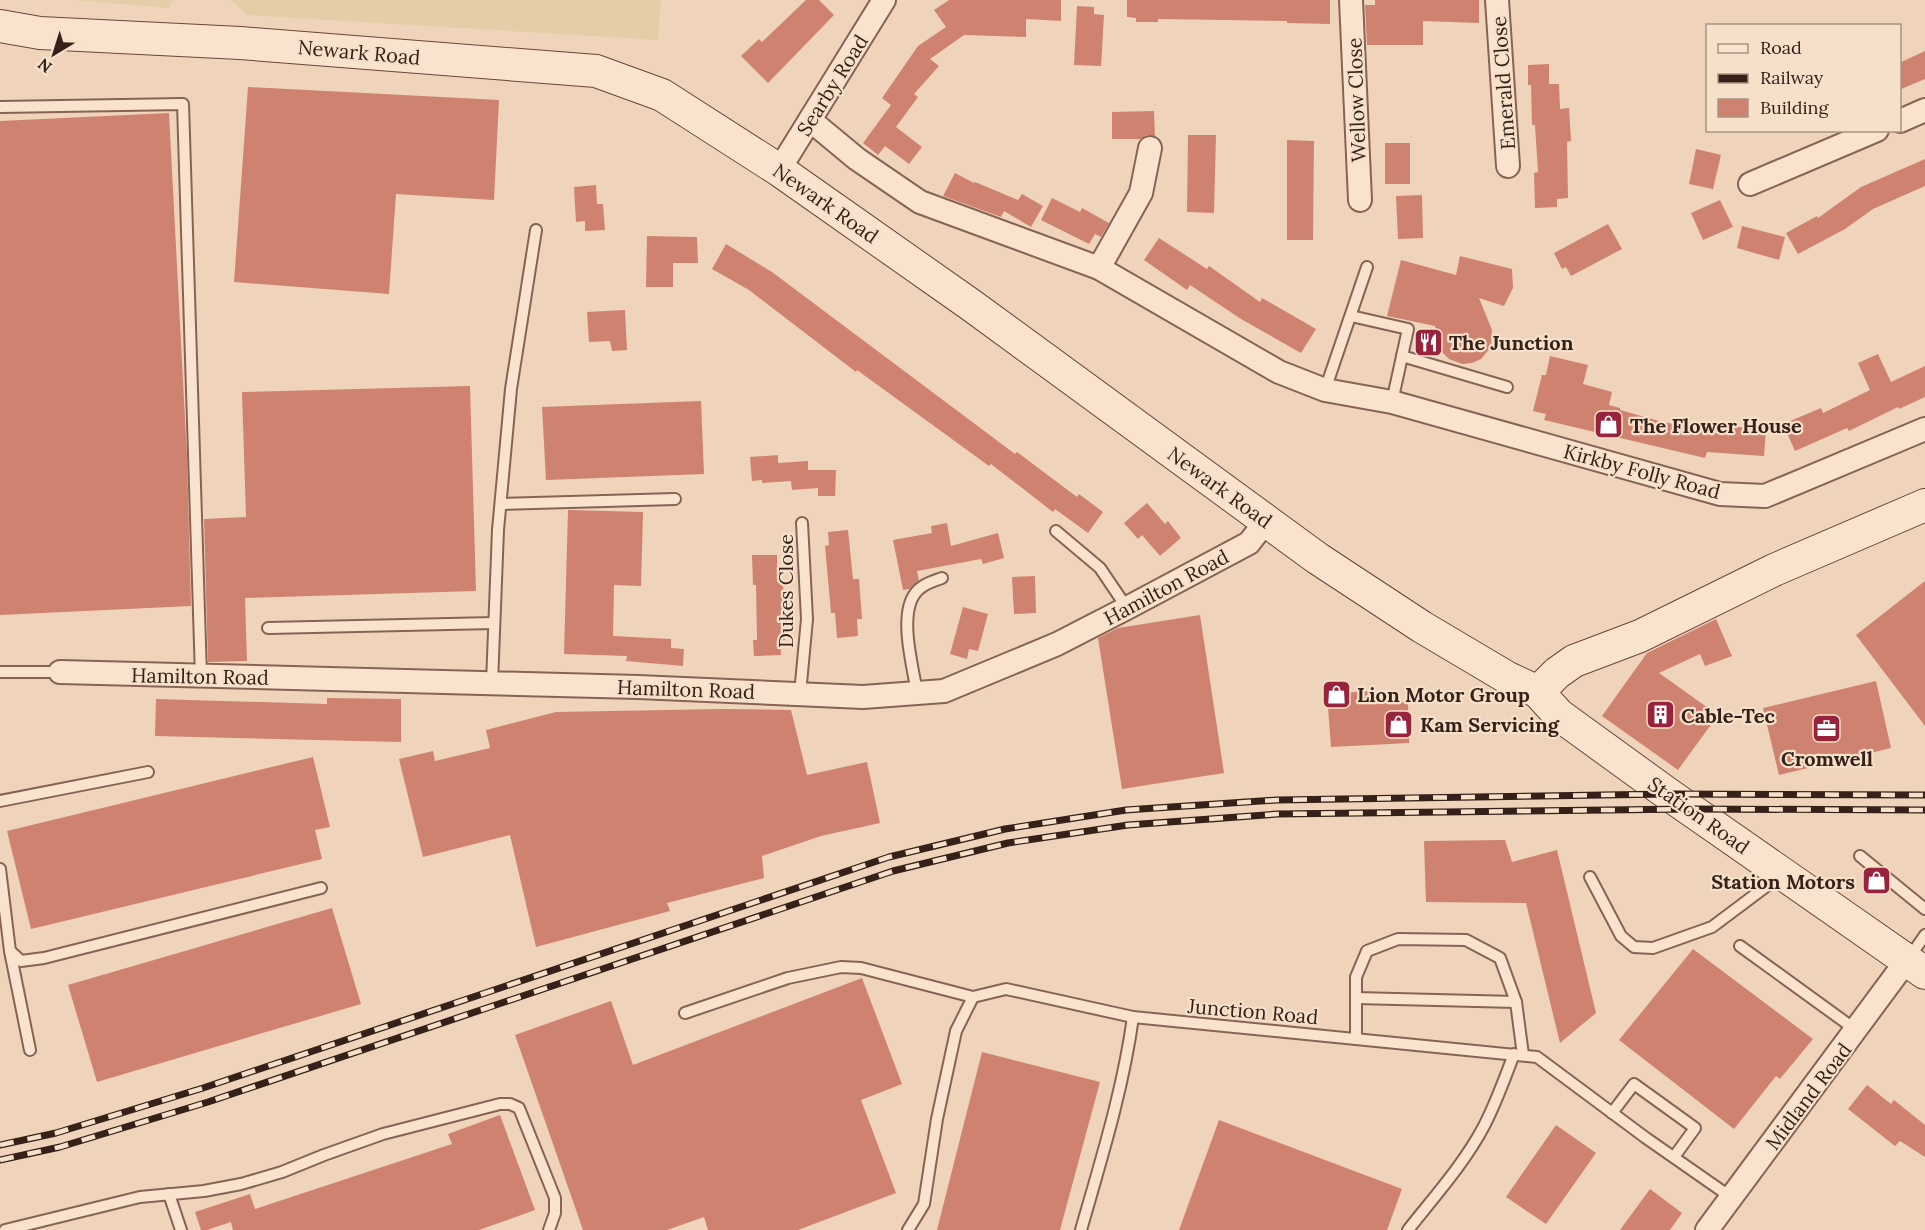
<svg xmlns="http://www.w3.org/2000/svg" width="1925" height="1230" viewBox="0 0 1925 1230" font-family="Lora,serif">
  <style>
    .farmland { fill: #e5cda8 }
    .building { fill: #cf826f }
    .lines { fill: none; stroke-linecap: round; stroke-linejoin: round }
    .lane-casing { stroke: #866455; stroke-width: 14 }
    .street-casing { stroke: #866455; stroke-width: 26 }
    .secondary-casing { stroke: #684538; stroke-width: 34 }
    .lane { stroke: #fae3ce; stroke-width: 10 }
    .street { stroke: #fae3ce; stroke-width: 22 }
    .secondary { stroke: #fae3ce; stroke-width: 32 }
    .rail-casing { stroke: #35211a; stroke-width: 7 }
    .rail { stroke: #f6e0ca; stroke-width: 4.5; stroke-dasharray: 14; stroke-linecap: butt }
    .labels { text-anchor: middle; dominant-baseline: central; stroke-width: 4.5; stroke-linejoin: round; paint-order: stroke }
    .street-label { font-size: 20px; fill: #35211a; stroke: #f6e0ca }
    .poi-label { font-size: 20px; font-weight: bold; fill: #35211a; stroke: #f6e0ca; text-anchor: start }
  </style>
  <rect width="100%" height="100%" fill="#efd4bb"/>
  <g class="farmland">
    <path d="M74 0H173L169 8Z"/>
    <path d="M231 0H661L658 40 247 15Z"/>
  </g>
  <g class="building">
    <path d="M806 0H819L834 15 768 83 741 56 759 39 762 42Z"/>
    <path d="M949 0H1061V21L1026 19V37L964 35 930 59 939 66 914 94 918 97 896 127 922 147 909 164 885 146 878 155 863 143 891 105 882 98 918 46 946 27 934 10Z"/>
    <path d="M1127 0H1330V24L1287 23V21L1158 19V22H1136V18L1127 17Z"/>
    <path d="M1375 0H1479V23L1423 21V45H1367L1365 5H1375Z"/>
    <path d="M1077 6 1094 7V14L1104 15 1101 66 1074 65Z"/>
    <path d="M1925 51V79L1899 90V63Z"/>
    <path d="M1549 64V84H1559L1560 109 1569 108 1571 141 1567 142 1568 198 1557 199V207L1535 208 1534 173 1538 172 1535 125H1532L1531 85H1528V65Z"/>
    <path d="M248 87 499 100 494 200 396 194 389 294 234 282Z"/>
    <path d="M1154 111 1155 136 1146 135 1141 139H1112V112Z"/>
    <path d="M169 113 187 457 191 606 0 615V121Z"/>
    <path d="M1188 135H1216L1214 213 1187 212Z"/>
    <path d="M1287 140 1314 141 1313 240H1287Z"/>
    <rect x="1385" y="143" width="25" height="41"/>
    <path d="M1696 149 1721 155 1713 189 1689 184Z"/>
    <path d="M1925 159V186L1873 209 1845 229 1798 254 1786 233 1817 216 1818 218 1861 187Z"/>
    <path d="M955 173 974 183 975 182 1018 200 1022 194 1043 206 1031 227 1004 211 1001 217 943 196Z"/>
    <path d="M596 185 597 204H603L605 230 585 231V221L576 222 574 187Z"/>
    <path d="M1422 195 1423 238 1398 239 1396 196Z"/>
    <path d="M1052 198 1080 212 1082 208 1109 223 1101 237 1095 234 1089 244 1041 220Z"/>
    <path d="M1720 200 1733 227 1703 240 1691 213Z"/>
    <path d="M1608 224 1622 249 1571 276 1566 267 1562 269 1554 253Z"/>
    <path d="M1742 226 1785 237 1779 260 1737 248Z"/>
    <path d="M647 236 697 237 698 263H673V287H646Z"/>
    <path d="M1159 238 1207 269 1209 266 1260 302 1262 298 1316 329 1301 353 1241 319 1190 285 1187 290 1144 260Z"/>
    <path d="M726 244 772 272 1015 454 1017 452 1077 497 1079 494 1103 512 1088 533 1055 509 1053 512 991 464 989 466 857 370 856 372 749 290 712 269Z"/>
    <path d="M1460 256 1512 269 1513 288 1504 306 1479 298 1492 330 1491 347 1481 359 1472 363 1462 364 1449 359 1442 352 1435 326 1387 316 1401 260 1456 275Z"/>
    <path d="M625 310 627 350 612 351 610 341 589 342 587 312Z"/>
    <path d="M1878 354 1891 382 1925 366V397L1899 409 1898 407 1849 431 1847 428 1795 451 1783 424 1821 408 1823 413 1870 390 1858 363Z"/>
    <path d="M1550 356 1588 365 1583 384 1612 392 1609 405 1620 408V410L1659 421 1724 435 1725 426 1766 429 1764 456 1707 452 1705 458 1544 420 1546 414 1533 411 1542 375H1546Z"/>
    <path d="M470 386 476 591 245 598 247 661 208 662 204 519 246 517 242 392Z"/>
    <path d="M701 401 704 474 546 480 542 407Z"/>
    <path d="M778 455V463L808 461V470H836L835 496H818V488L792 490 791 481 762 483V480L752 481 750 457Z"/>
    <path d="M1147 503 1165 524 1168 521 1181 538 1160 556 1142 535 1138 539 1124 523Z"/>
    <path d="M568 510 643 512 641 586 614 585 613 636 671 639V648L684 649 683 666 626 661 627 656 564 654Z"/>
    <path d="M947 523 951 546 998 533 1004 558 983 564 981 559 917 571 919 580 909 589 903 590 893 540 932 533 931 526Z"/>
    <path d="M848 530 853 579H859L862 619H857L858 636 837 638 835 613H831L825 546 829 545 828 532Z"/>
    <path d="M752 555H777V582H783L785 640H780L781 655 754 656 753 640H757L756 585H753Z"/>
    <path d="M1035 576 1036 613 1014 614 1012 577Z"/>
    <path d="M1925 581V726L1856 635Z"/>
    <path d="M963 607 988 614 978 651 969 649 967 659 950 654Z"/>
    <path d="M1200 615 1224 773 1122 789 1098 638 1118 628Z"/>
    <path d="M1716 619 1732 656 1705 666 1700 654 1659 673 1718 715 1678 770 1602 716 1647 653Z"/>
    <path d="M1876 681 1891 748 1779 775 1763 708Z"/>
    <path d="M1371 691 1369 704 1408 702 1409 743 1331 747 1327 694Z"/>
    <path d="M327 698 401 699V742L155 736 156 699 327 704Z"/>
    <path d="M723 709 791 710 807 775 867 762 880 823 821 836 762 856 764 878 667 903 670 911 536 947 510 835 423 857 399 759 433 751 435 761 490 748 486 730 556 712Z"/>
    <path d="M313 757 330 827 315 830 322 859 31 929 7 831Z"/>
    <path d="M1505 840 1512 862 1557 850 1596 1013 1560 1043 1526 903 1426 902 1424 841Z"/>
    <path d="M332 908 361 1004 97 1082 68 985Z"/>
    <path d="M1693 949 1813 1039 1780 1079 1776 1076 1734 1129 1619 1040Z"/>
    <path d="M862 978 902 1084 861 1100 896 1193 798 1230H708L704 1217 667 1230H583L515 1035 611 1001 633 1065Z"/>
    <path d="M982 1052 1100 1082 1060 1230H937Z"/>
    <path d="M1867 1085 1891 1104 1894 1100 1925 1125V1157L1900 1141 1895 1146 1848 1109Z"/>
    <path d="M500 1115 535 1210 479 1230H233L231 1222 207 1230H201L195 1212 250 1194 255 1209 452 1144 448 1134Z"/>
    <path d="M1219 1120 1402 1189 1387 1230H1179Z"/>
    <path d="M1556 1125 1596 1153 1546 1224 1506 1197Z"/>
    <path d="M1650 1189 1682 1213 1670 1230H1620Z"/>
  </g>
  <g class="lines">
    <defs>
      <g id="lane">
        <path d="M0 107 183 104 201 676"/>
        <path d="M1351 316 1408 329 1392 402"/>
        <path d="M1402 356 1507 387"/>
        <path d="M1325 390 1367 267"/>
        <path d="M501 504 675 499"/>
        <path d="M1056 531 1100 568 1127 608"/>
        <path d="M268 628 494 623"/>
        <path d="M0 672H60"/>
        <path d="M492 683 498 530 511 389 536 230"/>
        <path d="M917 693C913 667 899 618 914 595 920 585 931 582 942 578"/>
        <path d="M800 694 807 619 802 523"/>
        <path d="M0 801 148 772"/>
        <path d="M1860 856 1925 909"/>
        <path d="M0 869 10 951 21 961 44 958 321 888"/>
        <path d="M1590 877 1621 936 1634 947 1653 948 1712 927 1780 876"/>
        <path d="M1740 946 1856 1030"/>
        <path d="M10 951 30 1050"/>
        <path d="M1909 958 1925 935"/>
        <path d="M1356 998 1516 1002"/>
        <path d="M685 1013 788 978 841 967 861 968 973 997"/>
        <path d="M1356 1039V977L1367 951 1398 939 1466 940 1500 958 1516 1002 1523 1055"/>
        <path d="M1612 1113 1634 1084 1695 1128 1674 1157"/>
        <path d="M169 1194 181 1230"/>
        <path d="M5 1230 140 1197 204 1191 241 1184 282 1172 324 1155 383 1134 500 1104H510L519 1108 555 1198V1213L549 1230"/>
        <path d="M908 1230 924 1204 937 1119 956 1031 973 997 1006 989 1133 1017 1537 1057 1646 1138 1732 1198"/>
        <path d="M1081 1230C1101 1160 1123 1090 1133 1017"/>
        <path d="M1408 1230C1434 1197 1464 1164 1484 1126 1496 1103 1505 1078 1514 1054"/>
      </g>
      <g id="street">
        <path d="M1351 0 1360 200"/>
        <path d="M1497 0 1508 166"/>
        <path d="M810 120 857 159 920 202 1099 268 1279 372 1325 390 1392 402 1720 494 1765 496 1925 429"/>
        <path d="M1900 121 1925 110"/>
        <path d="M779 170 884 0"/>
        <path d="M1750 184 1877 130"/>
        <path d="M1099 268 1141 193 1150 148"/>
        <path d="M60 672 638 687 863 697 944 691 1057 644 1127 608 1249 543 1266 521"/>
        <path d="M1707 1230 1907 960"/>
      </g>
      <g id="secondary">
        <path d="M0 26 40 33 240 43 596 71 662 95 779 170 971 305 1317 558 1422 627 1508 678 1538 692 1559 715 1668 794 1925 973"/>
        <path d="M1538 692 1557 673 1574 661 1640 636 1774 570 1925 505"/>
      </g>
    </defs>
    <use href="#lane" class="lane-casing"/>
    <use href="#street" class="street-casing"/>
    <use href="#secondary" class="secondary-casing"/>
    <use href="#lane" class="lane"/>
    <use href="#street" class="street"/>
    <use href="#secondary" class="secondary"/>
    <defs>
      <g id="rail">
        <path d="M0 1145 56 1133 203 1088 889 857 1005 829 1126 810 1277 800 1668 794 1925 795"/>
        <path d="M0 1160 60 1147 208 1102 893 871 1008 843 1128 825 1278 814 1690 809 1925 810"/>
      </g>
    </defs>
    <use href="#rail" class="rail-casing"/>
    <use href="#rail" class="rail"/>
  </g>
  <defs>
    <symbol id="restaurant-square" viewBox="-11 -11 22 22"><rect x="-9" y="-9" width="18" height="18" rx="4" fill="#97233d" stroke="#f6e0ca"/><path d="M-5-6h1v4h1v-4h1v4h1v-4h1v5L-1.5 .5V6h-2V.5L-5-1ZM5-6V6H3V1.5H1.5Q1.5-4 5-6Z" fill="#fff"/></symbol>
    <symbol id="shop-square" viewBox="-11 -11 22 22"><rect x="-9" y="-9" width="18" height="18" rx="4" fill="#97233d" stroke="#f6e0ca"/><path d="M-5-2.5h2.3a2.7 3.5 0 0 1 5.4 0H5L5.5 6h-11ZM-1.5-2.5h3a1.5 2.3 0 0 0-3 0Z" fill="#fff"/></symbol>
    <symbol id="building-square" viewBox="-11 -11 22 22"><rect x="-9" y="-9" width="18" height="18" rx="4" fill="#97233d" stroke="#f6e0ca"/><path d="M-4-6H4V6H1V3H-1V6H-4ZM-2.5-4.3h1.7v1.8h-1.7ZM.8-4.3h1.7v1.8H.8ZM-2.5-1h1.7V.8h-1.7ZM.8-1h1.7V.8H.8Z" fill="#fff"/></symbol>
    <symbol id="office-square" viewBox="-11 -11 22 22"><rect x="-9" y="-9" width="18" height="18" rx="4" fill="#97233d" stroke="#f6e0ca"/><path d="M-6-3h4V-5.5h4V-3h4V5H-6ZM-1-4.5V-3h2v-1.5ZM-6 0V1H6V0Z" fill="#fff"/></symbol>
  </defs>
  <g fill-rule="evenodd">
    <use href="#restaurant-square" x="1412" y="326" width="33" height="33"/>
    <use href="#shop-square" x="1592" y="408" width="33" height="33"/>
    <use href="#shop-square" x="1320" y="678" width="33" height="33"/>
    <use href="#building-square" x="1644" y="698" width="33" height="33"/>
    <use href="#shop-square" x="1382" y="708" width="33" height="33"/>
    <use href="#office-square" x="1810" y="712" width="33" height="33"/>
    <use href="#shop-square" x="1860" y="864" width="33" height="33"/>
  </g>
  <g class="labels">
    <g class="street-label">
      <text transform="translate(359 52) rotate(5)">Newark Road</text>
      <text transform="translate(1503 83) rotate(-94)">Emerald Close</text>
      <text transform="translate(832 85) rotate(-58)">Searby Road</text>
      <text transform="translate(1356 100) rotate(-92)">Wellow Close</text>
      <text transform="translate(826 203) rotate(35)">Newark Road</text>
      <text transform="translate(1642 471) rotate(15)">Kirkby Folly Road</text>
      <text transform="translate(1220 487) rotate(36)">Newark Road</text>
      <text transform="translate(1166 587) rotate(-28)">Hamilton Road</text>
      <text transform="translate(785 591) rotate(-90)">Dukes Close</text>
      <text transform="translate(200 676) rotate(1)">Hamilton Road</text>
      <text transform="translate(686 689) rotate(2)">Hamilton Road</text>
      <text transform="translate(1699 815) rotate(35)">Station Road</text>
      <text transform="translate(1253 1011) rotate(5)">Junction Road</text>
      <text transform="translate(1808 1096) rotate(-53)">Midland Road</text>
    </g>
    <g class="poi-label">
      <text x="1449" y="342">The Junction</text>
      <text x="1630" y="425">The Flower House</text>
      <text x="1357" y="694">Lion Motor Group</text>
      <text x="1681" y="715">Cable-Tec</text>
      <text x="1420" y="724">Kam Servicing</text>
      <text x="1827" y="758" text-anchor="middle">Cromwell</text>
      <text x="1855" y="881" text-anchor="end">Station Motors</text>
    </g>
  </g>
  <rect x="1706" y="24" width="195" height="108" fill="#f6e0ca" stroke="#a99484" stroke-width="1.5"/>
  <rect x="1718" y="44" width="30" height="9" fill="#fae3ce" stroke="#a99484" stroke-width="1.5"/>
  <text x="1760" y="54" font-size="18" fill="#35211a">Road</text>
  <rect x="1718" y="74" width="30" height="9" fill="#35211a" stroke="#a99484" stroke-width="1.5"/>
  <text x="1760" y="84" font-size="18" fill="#35211a">Railway</text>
  <rect x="1718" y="99" width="30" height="18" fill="#cf826f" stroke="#a99484" stroke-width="1.5"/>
  <text x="1760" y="114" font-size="18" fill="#35211a">Building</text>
  <g transform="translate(54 54) rotate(218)" stroke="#f6e0ca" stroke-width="4.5" paint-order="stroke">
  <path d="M0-4.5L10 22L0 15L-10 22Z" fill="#35211a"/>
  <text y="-9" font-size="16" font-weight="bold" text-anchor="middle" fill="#35211a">N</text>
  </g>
</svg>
